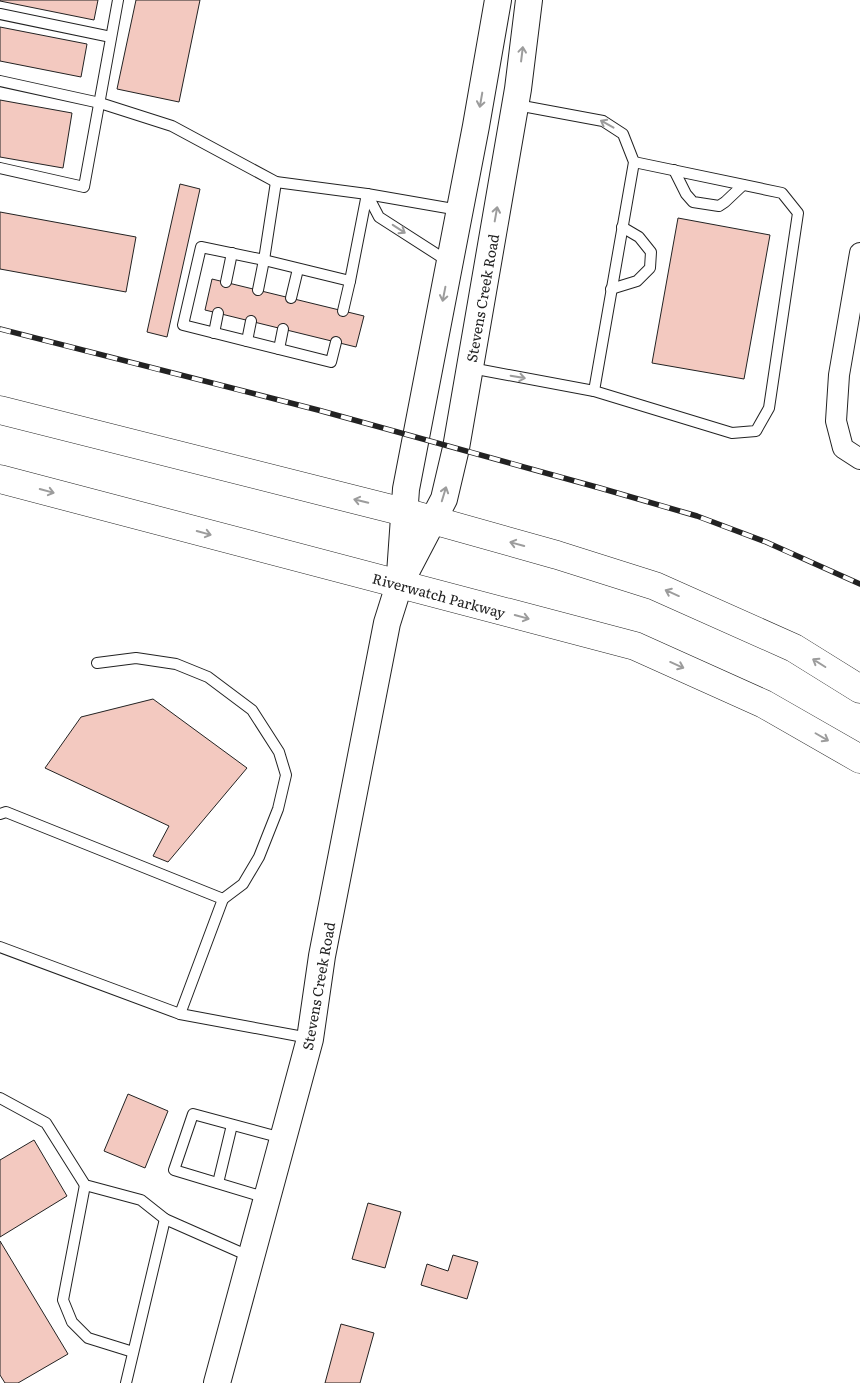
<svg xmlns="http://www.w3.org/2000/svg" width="860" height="1383" viewBox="0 0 860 1383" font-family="Literata,serif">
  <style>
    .building { fill: #f3c9c0; stroke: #222 }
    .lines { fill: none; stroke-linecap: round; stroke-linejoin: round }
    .service-casing { stroke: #222; stroke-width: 12 }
    .minor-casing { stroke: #222; stroke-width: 22 }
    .tertiary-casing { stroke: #222; stroke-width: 28 }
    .primary-casing { stroke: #222; stroke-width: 29 }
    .service { stroke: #fff; stroke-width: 10 }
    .minor { stroke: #fff; stroke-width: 20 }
    .tertiary { stroke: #fff; stroke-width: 26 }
    .primary { stroke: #fff; stroke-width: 28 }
    .rail-casing { stroke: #222; stroke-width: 5.5 }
    .rail { stroke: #fff; stroke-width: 4; stroke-dasharray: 11; stroke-linecap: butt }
    .oneway { stroke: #9c9c9c }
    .labels { text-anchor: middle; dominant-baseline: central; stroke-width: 4; stroke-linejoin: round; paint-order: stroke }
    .street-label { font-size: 14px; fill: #222; stroke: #fff }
  </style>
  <rect width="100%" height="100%" fill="#fff"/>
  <g class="building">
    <path d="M0 0H98L94 20 0 1Z"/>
    <path d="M136 0H200L179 102 117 89Z"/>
    <path d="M0 27 87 44 81 77 0 61Z"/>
    <path d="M0 100 72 113 63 168 0 157Z"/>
    <path d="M180 184 200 189 167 337 147 332Z"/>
    <path d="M0 212 136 237 126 292 0 269Z"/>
    <path d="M678 218 770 235 744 379 652 363Z"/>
    <path d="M212 279 364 316 356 347 205 310Z"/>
    <path d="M153 699 247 768 168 862 153 856 169 826 45 768 81 717Z"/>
    <path d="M128 1094 168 1111 145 1168 104 1151Z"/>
    <path d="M34 1140 67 1196 0 1237V1160Z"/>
    <path d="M368 1203 401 1212 385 1268 352 1259Z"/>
    <path d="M0 1241 68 1354 18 1383H5L0 1375Z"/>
    <path d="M453 1255 478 1262 467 1299 421 1285 427 1264 448 1271Z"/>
    <path d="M341 1324 374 1333 360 1383H325Z"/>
  </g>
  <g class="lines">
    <defs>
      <g id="service">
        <path d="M0 14 111 37"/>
        <path d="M0 81 100 103 172 126 276 182 367 194 459 210"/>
        <path d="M517 105 603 121 623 134 634 162 594 391"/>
        <path d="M0 168 84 187 118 0"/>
        <path d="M674 170 686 194 693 202 719 206 725 202 743 185"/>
        <path d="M367 194 379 217 449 262"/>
        <path d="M226 282 232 253"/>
        <path d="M611 289 637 281 650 268 651 252 639 237 622 227"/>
        <path d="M258 290 264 260 276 182"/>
        <path d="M291 298 298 269"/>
        <path d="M343 311 350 281"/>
        <path d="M214 333 218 313"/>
        <path d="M247 341 251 321"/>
        <path d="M336 342 331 362 183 325 201 247 264 260 350 281 367 194"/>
        <path d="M279 349 283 329"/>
        <path d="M471 368 594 391 732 433 756 431 769 408 798 213 782 193 634 162"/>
        <path d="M97 663 136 658 176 664 208 677 252 710 279 752 286 775 278 809 259 857 243 884 223 899"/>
        <path d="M0 814 6 812 223 899 180 1014"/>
        <path d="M0 947 180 1014 309 1038"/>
        <path d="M0 1098 46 1123 85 1185 141 1200 165 1219"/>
        <path d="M218 1183 232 1125"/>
        <path d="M85 1185 63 1300 72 1322 88 1338 133 1352"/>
        <path d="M267 1198 174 1170 193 1114 282 1138"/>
        <path d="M126 1383 165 1219 251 1257"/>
      </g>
      <path id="minor" d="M860 253 839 375 836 421 843 448 860 459"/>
      <g id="tertiary">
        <path d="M400 574 406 489 476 126 498 0"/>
        <path d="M217 1383 310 1039 322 956 387 623 399 585 444 499 456 448 518 89 529 0"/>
      </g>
      <g id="primary">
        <path d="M0 410 404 512 557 555 655 586 794 648 860 689"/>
        <path d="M0 479 635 646 764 704 860 759"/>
      </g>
    </defs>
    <use href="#service" class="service-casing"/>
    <use href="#minor" class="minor-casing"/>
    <use href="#tertiary" class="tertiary-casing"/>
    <use href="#primary" class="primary-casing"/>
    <use href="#service" class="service"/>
    <use href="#minor" class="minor"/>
    <use href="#tertiary" class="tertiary"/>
    <use href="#primary" class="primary"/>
    <defs>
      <path id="rail" d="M0 329 318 410 600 488 697 516 766 542 860 584"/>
    </defs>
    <use href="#rail" class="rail-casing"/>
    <use href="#rail" class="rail"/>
  </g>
  <defs><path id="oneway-shaft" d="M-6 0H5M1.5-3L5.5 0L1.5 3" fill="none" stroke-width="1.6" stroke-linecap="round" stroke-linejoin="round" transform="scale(1.25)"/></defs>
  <g class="oneway">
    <use href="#oneway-shaft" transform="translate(522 54) rotate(-83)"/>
    <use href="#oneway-shaft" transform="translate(481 100) rotate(100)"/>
    <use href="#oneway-shaft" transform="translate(607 124) rotate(-151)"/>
    <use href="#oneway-shaft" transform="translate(496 214) rotate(-80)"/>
    <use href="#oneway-shaft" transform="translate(399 229) rotate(33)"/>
    <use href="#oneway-shaft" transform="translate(444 294) rotate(101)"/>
    <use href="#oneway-shaft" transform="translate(518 377) rotate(10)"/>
    <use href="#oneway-shaft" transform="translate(47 491) rotate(15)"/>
    <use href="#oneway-shaft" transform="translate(444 494) rotate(-73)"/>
    <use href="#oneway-shaft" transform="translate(361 501) rotate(-166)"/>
    <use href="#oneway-shaft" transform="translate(204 533) rotate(15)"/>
    <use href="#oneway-shaft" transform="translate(517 544) rotate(-165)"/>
    <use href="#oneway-shaft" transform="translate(672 593) rotate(-156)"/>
    <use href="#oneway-shaft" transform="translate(522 617) rotate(15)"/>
    <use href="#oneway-shaft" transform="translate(819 663) rotate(-148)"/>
    <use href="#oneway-shaft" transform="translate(677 665) rotate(24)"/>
    <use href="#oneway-shaft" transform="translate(822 737) rotate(30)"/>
  </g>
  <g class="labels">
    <g class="street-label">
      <text transform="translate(482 298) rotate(-80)">Stevens Creek Road</text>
      <text transform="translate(439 595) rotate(15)">Riverwatch Parkway</text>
      <text transform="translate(318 986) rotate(-80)">Stevens Creek Road</text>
    </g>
  </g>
</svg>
